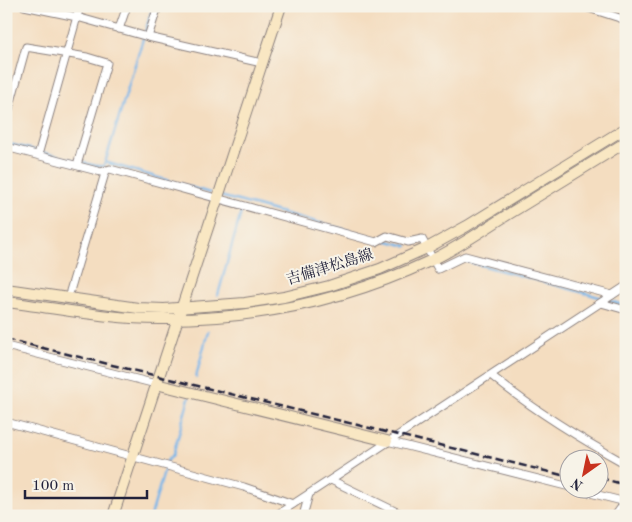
<svg xmlns="http://www.w3.org/2000/svg" width="632" height="522" viewBox="0 0 632 522" font-family="'Old Standard TT','Noto Serif JP',serif">
  <style>
    .lines { fill: none; stroke-linecap: round; stroke-linejoin: round }
    .stream { stroke: #76b5ea; stroke-width: 2.5 }
    .street-casing { stroke: #8b807e; stroke-width: 9 }
    .secondary-casing { stroke: #8b807e; stroke-width: 12 }
    .street { stroke: #fff; stroke-width: 7 }
    .secondary { stroke: #f9e7c3; stroke-width: 10 }
    .rail { stroke: #22223b; stroke-width: 2.5; stroke-dasharray: 8 4; stroke-linecap: butt }
    .labels { text-anchor: middle; dominant-baseline: central; stroke-width: 4; stroke-linejoin: round; paint-order: stroke }
    .street-label { font-size: 15px; fill: #22223b; stroke: #f7f3e8 }
  </style>
  <rect width="100%" height="100%" fill="#f7f3e8"/>
  <filter id="ink" filterUnits="userSpaceOnUse"><feTurbulence type="fractalNoise" baseFrequency=".02" numOctaves="2"/><feDisplacementMap in="SourceGraphic" scale="10" xChannelSelector="R" yChannelSelector="G"/><feConvolveMatrix kernelMatrix="1 2 1 2 8 2 1 2 1" color-interpolation-filters="sRGB"/></filter>
  <filter id="wash" filterUnits="userSpaceOnUse"><feTurbulence type="fractalNoise" baseFrequency=".0096" numOctaves="4" result="noise"/><feDisplacementMap in="SourceGraphic" scale="20" xChannelSelector="R" yChannelSelector="G"/><feGaussianBlur stdDeviation="1.12" result="paint"/><feColorMatrix in="noise" values="0 0 0 0 0 0 0 0 0 0 0 0 0 0 0 0 0 1.4 0 .05"/><feComposite in="paint" operator="in"/></filter>
  <g filter="url(#wash)">
    <rect width="100%" height="100%" fill="#f4ddc0"/>
    <g class="lines">
      <g class="stream">
        <path d="M6 143 97 166H104L153 6"/>
        <path d="M105 162 210 193"/>
        <path d="M220 196 379 239"/>
        <path d="M384 240 407 246"/>
        <path d="M466 261 603 298"/>
        <path d="M218 295 242 209"/>
        <path d="M608 300 626 306"/>
        <path d="M196 377 208 331"/>
        <path d="M151 516 167 461 173 455 189 398"/>
      </g>
    </g>
  </g>
  <g filter="url(#ink)">
    <g class="lines">
      <defs>
        <g id="street">
          <path d="M24 6 77 17 148 37 262 63"/>
          <path d="M582 6 626 20"/>
          <path d="M119 29 127 6"/>
          <path d="M148 37 158 6"/>
          <path d="M6 120 26 47 87 57 107 63 77 165"/>
          <path d="M6 147 101 172 110 169 376 242 387 236 408 242 422 239 438 269 465 256 612 295"/>
          <path d="M38 155 80 6"/>
          <path d="M70 291 106 170"/>
          <path d="M601 303 626 310"/>
          <path d="M6 346 156 384"/>
          <path d="M492 376C533 410 579 438 626 464"/>
          <path d="M6 422 244 487 293 504"/>
          <path d="M387 441 570 487"/>
          <path d="M331 480 405 516"/>
          <path d="M578 490 626 502"/>
          <path d="M275 516 626 286"/>
          <path d="M303 516 309 494"/>
          <path d="M615 516 625 502"/>
        </g>
        <g id="secondary">
          <path d="M6 289 138 308 164 309 245 303 284 297 329 286 380 269 427 248 467 226 626 128"/>
          <path d="M6 302C57 308 109 319 160 319 254 320 347 300 432 260 457 248 480 232 504 217 544 192 585 167 626 142"/>
          <path d="M156 384 387 441"/>
          <path d="M113 516 281 6"/>
        </g>
      </defs>
      <use href="#street" class="street-casing"/>
      <use href="#secondary" class="secondary-casing"/>
      <use href="#street" class="street"/>
      <use href="#secondary" class="secondary"/>
      <g class="rail">
        <path d="M6 339 570 477"/>
        <path d="M600 478 626 485"/>
      </g>
    </g>
  </g>
  <g class="labels">
    <g class="street-label">
      <text transform="translate(330 268) rotate(-17)">吉備津松島線</text>
    </g>
  </g>
  <rect width="632" height="522" fill="none" stroke="#f7f3e8" stroke-width="25"/>
  <g transform="translate(584 474) rotate(213)"><circle r="24" fill="#f7f3e8" stroke="#a29fa3"/>
  <path d="M0-4L9 19L0 12L-9 19Z" fill="#c8321e"/>
  <text y="-8" font-size="14" font-weight="bold" text-anchor="middle" fill="#22223b">N</text>
  </g>
  <path d="M25 490v8h122v-8" fill="none" stroke="#22223b" stroke-width="2.5"/>
  <text x="32" y="490" font-size="15" fill="#22223b" stroke="#f7f3e8" stroke-width="4" paint-order="stroke">100 m</text>
</svg>
